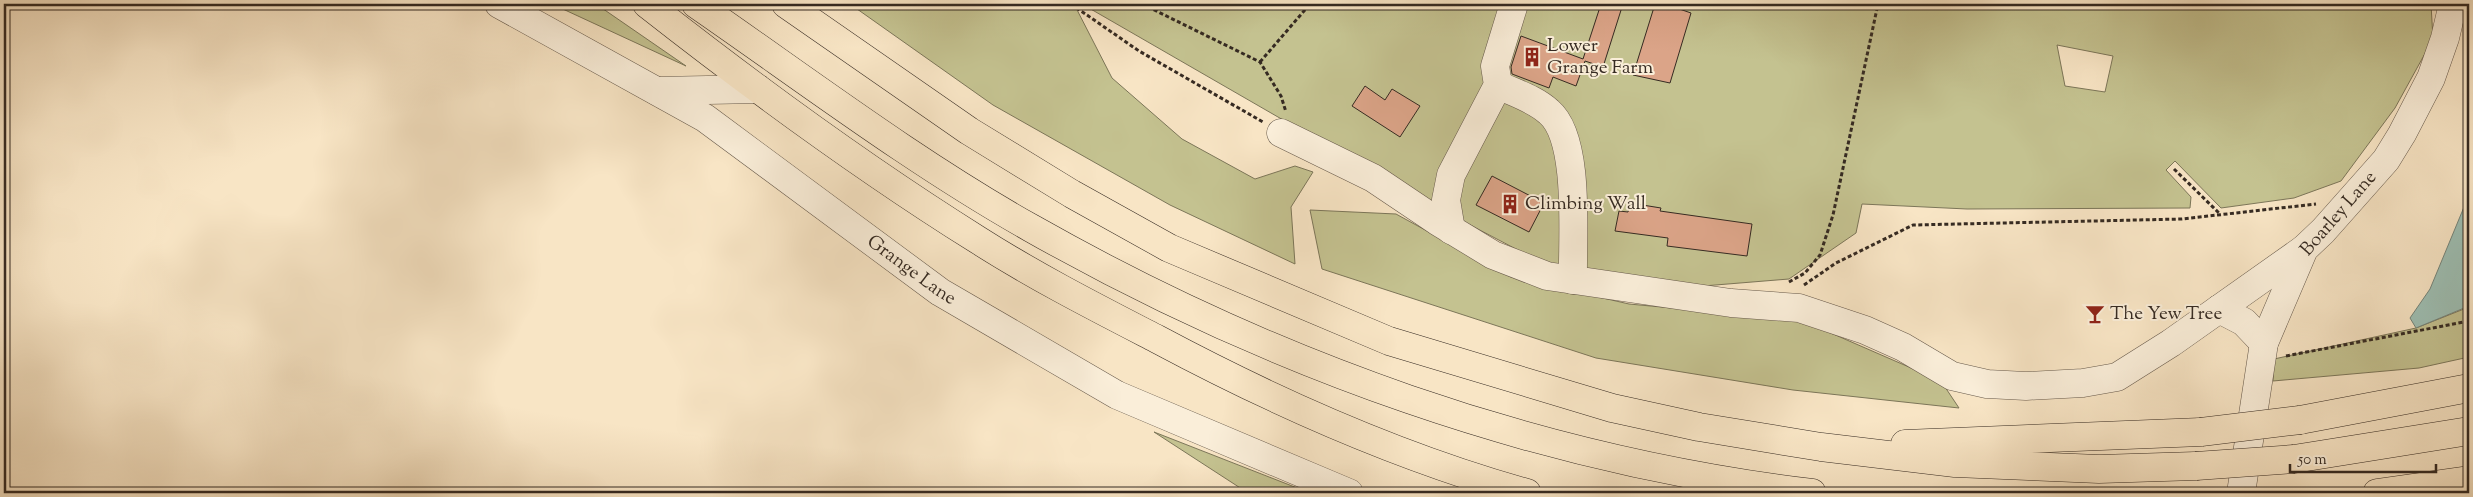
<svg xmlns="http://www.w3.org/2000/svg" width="2473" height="497" viewBox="0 0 2473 497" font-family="'Sorts Mill Goudy',serif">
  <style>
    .green { fill: #c4c290; stroke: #7c7659; fill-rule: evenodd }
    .water { fill: #9dbfb4; stroke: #73837a }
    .building { fill: #dba488; stroke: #352a22 }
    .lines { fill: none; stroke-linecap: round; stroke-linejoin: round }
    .minor-casing { stroke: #66594b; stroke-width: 29 }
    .highway-casing { stroke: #352a22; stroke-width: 29 }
    .path { stroke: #352a22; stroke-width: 3; stroke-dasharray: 4 2.5; stroke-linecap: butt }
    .minor { stroke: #faeed9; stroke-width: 28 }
    .highway { stroke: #f8e5c5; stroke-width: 28 }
    .highway-bridge-casing { stroke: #352a22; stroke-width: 29; stroke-linecap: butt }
    .highway-bridge { stroke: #f8e5c5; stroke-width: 28 }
    .labels { text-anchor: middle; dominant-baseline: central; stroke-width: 4; stroke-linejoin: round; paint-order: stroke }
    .poi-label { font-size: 19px; fill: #352a22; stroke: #faeed9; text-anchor: start }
    .street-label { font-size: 19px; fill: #352a22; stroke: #faeed9 }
  </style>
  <rect width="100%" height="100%" fill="#f8e5c5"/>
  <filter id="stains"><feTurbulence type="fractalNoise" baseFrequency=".004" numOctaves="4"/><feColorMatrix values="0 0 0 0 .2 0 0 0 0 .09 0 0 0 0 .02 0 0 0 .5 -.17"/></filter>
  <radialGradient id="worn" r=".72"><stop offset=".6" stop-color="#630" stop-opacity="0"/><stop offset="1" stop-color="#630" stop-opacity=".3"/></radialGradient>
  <g class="green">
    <path d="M552 4H596L686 66Z"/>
    <path d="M850 4H1074L1112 78 1182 139 1255 179 1295 166 1313 172 1291 207 1295 264 1170 205 993 105Z"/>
    <path d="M1082 4H2431L2433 39 2395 108 2341 181 2294 198 2221 208 2175 161 2166 170 2191 197 2190 208 1967 209 1862 204 1856 233 1789 279 1691 287 1554 269 1415 196ZM2057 45 2113 56 2105 92 2065 86Z"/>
    <path d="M1310 210 1396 214 1511 277 1629 304 1801 320 1941 381 1959 408 1793 390 1596 358 1322 269Z"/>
    <path d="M2469 307V357L2419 368 2273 381 2274 359 2416 328Z"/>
    <path d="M1154 432 1310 493H1248Z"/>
  </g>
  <path class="water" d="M2469 195V306L2416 328 2410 318 2430 289Z"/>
  <g class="building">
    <path d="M1601 4 1622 7 1603 67 1585 61 1576 86 1553 77 1549 88 1512 74 1511 67 1521 36 1583 59Z"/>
    <path d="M1655 4H1665L1691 13 1670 83 1633 75Z"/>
    <path d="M1365 86 1385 100 1392 89 1420 106 1400 137 1352 106Z"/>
    <path d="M1492 176 1544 203 1529 232 1476 205Z"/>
    <path d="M1630 203 1661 208 1660 211 1752 224 1747 256 1667 246 1668 238 1615 231 1619 211 1628 212Z"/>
  </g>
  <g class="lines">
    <defs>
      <g id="minor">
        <path id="s1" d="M499 4 705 118 940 292 1117 395 1349 493"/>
        <path d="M1498 85C1515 93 1535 99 1549 112 1581 139 1572 239 1573 280"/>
        <path d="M657 91 758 89"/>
        <path d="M1281 133 1373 178 1437 221 1493 255 1547 276 1731 303 1799 308 1865 330 1903 347 1952 376 1987 384 2026 386 2083 383 2117 377 2171 343 2304 249"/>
        <path d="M1451 230 1446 200 1451 175 1498 85 1495 66 1514 4"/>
        <path d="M2219 309 2244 322 2264 343"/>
        <path d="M2241 493 2264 343 2304 249 2323 231 2386 160 2402 134 2431 78 2445 38 2453 4"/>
      </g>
      <g id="highway">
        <path d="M647 4C754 88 863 168 978 240 1036 277 1097 308 1157 339 1275 402 1398 457 1527 493"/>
        <path d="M696 4C806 80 914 162 1031 228 1271 364 1537 460 1812 493"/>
        <path d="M786 4 969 131 1072 194 1169 248 1389 341 1612 408 1699 427 1821 447 1955 463 2099 469 2196 466"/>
        <path d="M2300 420 2469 388"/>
        <path d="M1905 444 2201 432"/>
        <path d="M2294 459 2469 431"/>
        <path d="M2377 493 2469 480"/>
      </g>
    </defs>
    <use href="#minor" class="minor-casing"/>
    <use href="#highway" class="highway-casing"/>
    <g class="path">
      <path d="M1071 4 1139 51 1263 122"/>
      <path d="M1142 4 1260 62 1281 96 1286 112"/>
      <path d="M1260 62 1310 4"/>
      <path d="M2174 169 2220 214"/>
      <path d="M1789 282 1805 273 1820 255 1833 215 1878 4"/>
      <path d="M1804 285 1836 263 1913 225 2182 219 2316 204"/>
      <path d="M2286 356 2469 321"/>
    </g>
    <use href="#minor" class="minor"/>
    <use href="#highway" class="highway"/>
    <defs>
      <g id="highway-bridge">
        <path d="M2201 432 2300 420"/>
        <path d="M2196 466 2294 459"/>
      </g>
    </defs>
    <use href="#highway-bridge" class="highway-bridge-casing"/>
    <use href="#highway-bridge" class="highway-bridge"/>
  </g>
  <defs>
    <symbol id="building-bare" viewBox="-9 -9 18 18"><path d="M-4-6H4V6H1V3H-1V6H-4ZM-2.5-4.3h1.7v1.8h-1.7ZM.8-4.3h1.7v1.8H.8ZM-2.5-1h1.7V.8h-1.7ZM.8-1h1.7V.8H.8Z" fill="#8f2418" stroke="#faeed9" stroke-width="2.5" paint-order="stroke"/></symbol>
    <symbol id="bar-bare" viewBox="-9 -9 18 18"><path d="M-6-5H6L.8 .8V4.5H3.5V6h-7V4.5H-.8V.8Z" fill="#8f2418" stroke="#faeed9" stroke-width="2.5" paint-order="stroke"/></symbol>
  </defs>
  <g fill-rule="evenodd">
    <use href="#building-bare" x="1518" y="43" width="28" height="28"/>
    <use href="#building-bare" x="1496" y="190" width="28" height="28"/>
    <use href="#bar-bare" x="2081" y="300" width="28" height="28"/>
  </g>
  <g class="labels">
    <g class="poi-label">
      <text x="1547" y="46">Lower<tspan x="1547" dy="22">Grange Farm</tspan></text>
      <text x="1525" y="204">Climbing Wall</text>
      <text x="2110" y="314">The Yew Tree</text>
    </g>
    <g class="street-label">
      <text transform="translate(2339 214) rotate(-49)">Boarley Lane</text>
      <text stroke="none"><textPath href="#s1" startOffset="492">Grange Lane</textPath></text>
    </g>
  </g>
  <rect width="2473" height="497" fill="none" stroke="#f8e5c5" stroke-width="20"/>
  <rect x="5" y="5" width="2463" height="487" fill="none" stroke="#352a22" stroke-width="2.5"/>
  <rect x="10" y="10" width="2453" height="477" fill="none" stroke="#352a22"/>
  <path d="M2290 464v8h146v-8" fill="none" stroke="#352a22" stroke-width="2.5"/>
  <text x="2298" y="464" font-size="15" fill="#352a22" stroke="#faeed9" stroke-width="4" paint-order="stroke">50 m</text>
  <rect width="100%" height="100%" filter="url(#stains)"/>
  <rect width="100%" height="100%" fill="url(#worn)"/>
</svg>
